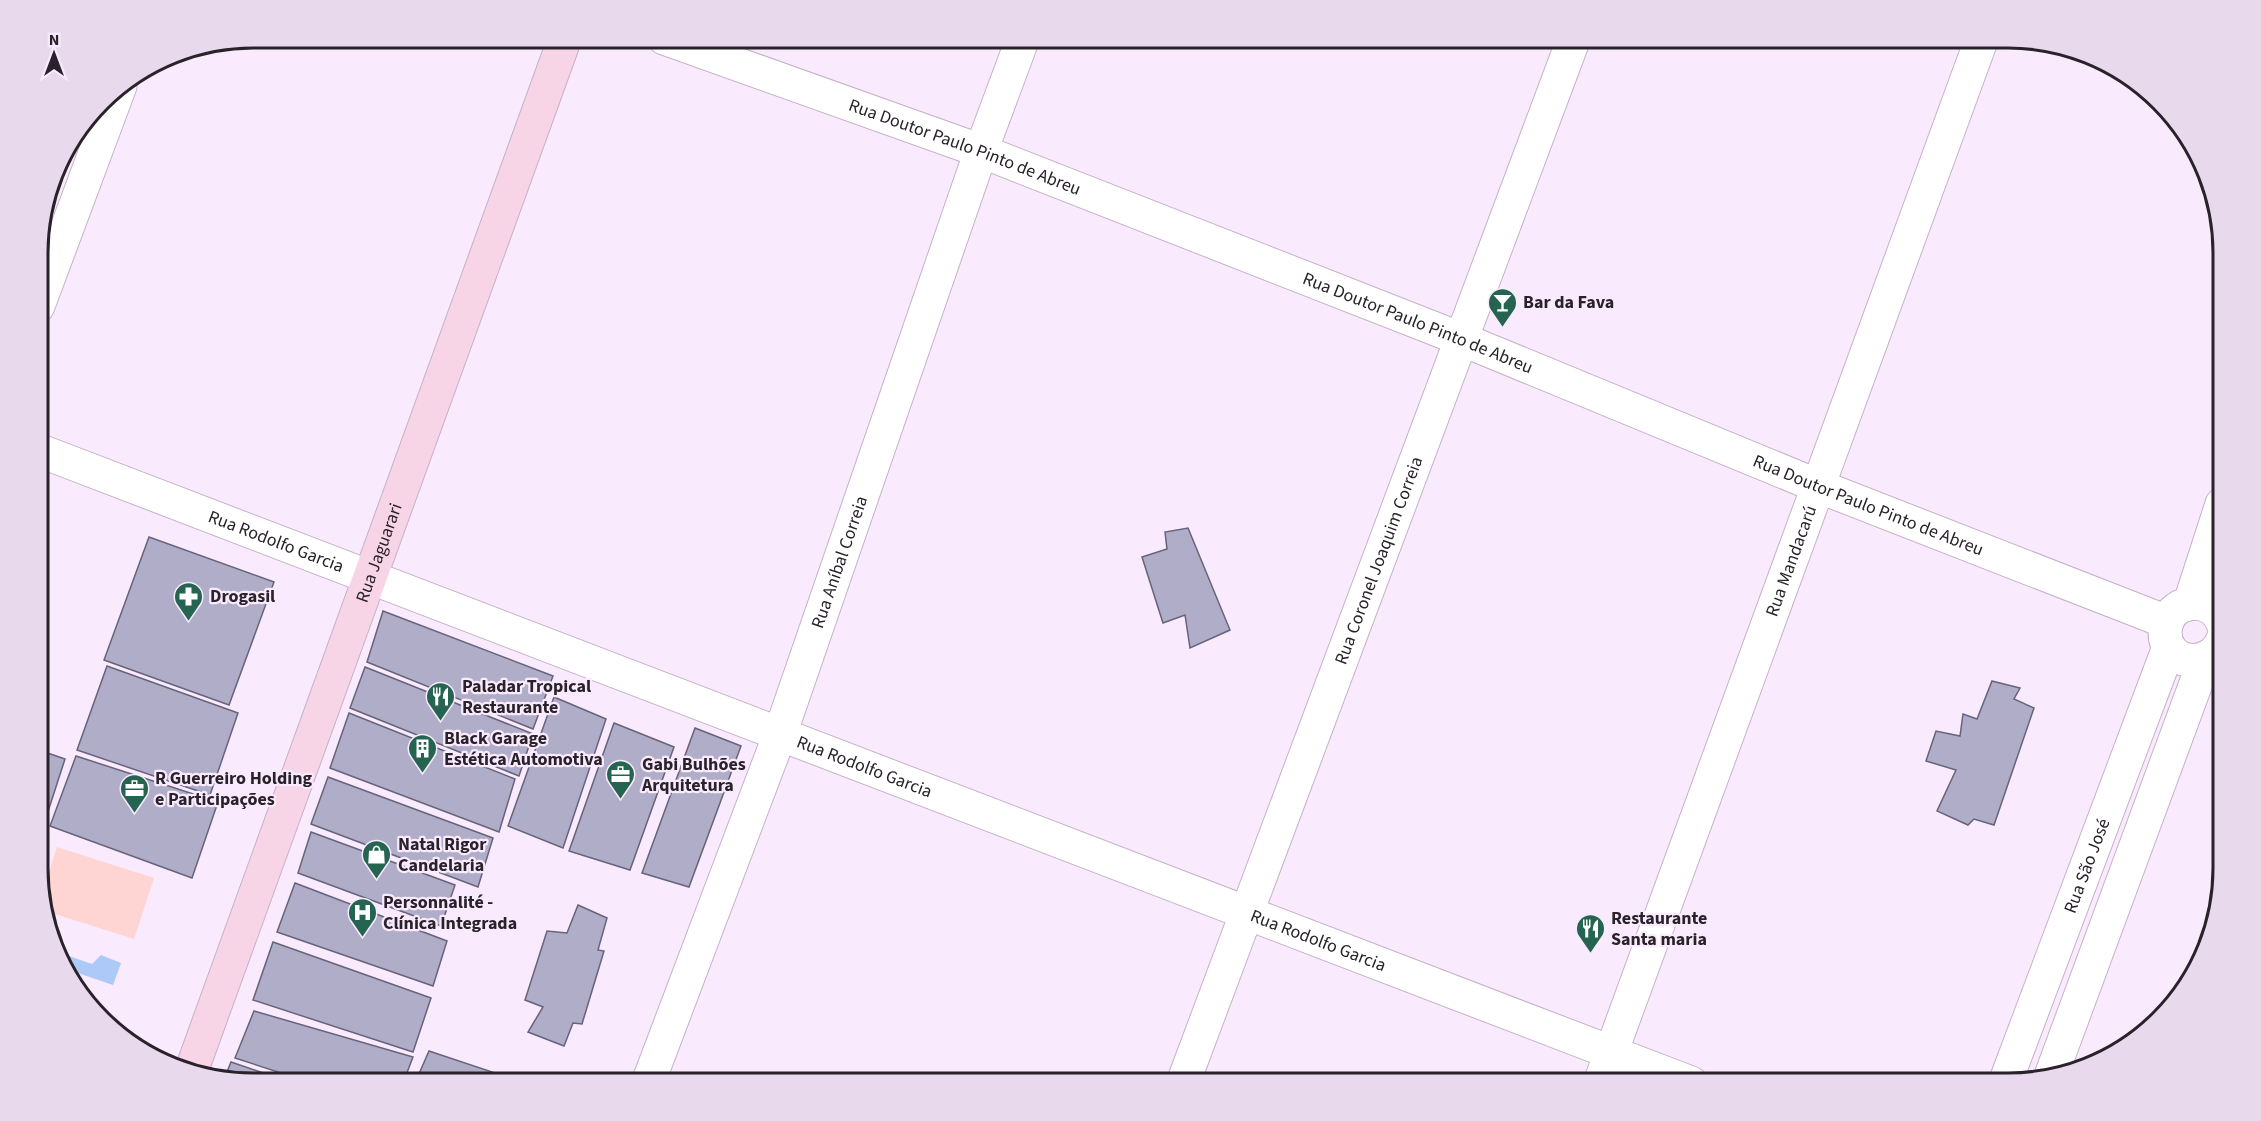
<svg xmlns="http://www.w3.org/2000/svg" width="2261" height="1121" viewBox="0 0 2261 1121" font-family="'Source Sans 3',sans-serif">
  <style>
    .green { fill: #ffd5d3 }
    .water { fill: #adc9f8 }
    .building { fill: #b0adc8; stroke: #66637b; stroke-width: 1.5 }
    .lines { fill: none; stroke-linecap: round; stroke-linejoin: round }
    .minor-casing { stroke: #c5b2c9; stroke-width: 35 }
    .tertiary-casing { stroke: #c5b2c9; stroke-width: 35 }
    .secondary-casing { stroke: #c5b2c9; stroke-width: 35 }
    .minor { stroke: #fff; stroke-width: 33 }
    .tertiary { stroke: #fff; stroke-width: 33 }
    .secondary { stroke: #f7d4e6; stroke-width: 33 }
    .labels { text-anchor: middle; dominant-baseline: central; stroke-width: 4.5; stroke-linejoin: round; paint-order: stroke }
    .street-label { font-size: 18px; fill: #29222a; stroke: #f9eafd }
    .poi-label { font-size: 18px; font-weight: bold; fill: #29222a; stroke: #f9eafd; text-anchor: start }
    .rim { fill: none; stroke: #29222a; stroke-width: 3 }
  </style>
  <rect width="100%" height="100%" fill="#f9eafd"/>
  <path class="green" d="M57 847 154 878 134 939 45 911 40 899Z"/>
  <path class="water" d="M63 954 92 964 101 955 121 963 113 985 72 971 71 973Z"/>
  <g class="building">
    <path d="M1188 528 1230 630 1190 648 1185 615 1163 623 1142 557 1167 549 1165 532Z"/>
    <path d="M149 537 274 582 229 705 104 660Z"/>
    <path d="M383 611 553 676 533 729 367 662Z"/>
    <path d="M107 666 238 713 210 795 77 750Z"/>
    <path d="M365 667 533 734 519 776 350 708Z"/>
    <path d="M1992 681 2020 688 2014 699 2034 708 1994 825 1974 819 1968 825 1937 811 1956 770 1926 761 1936 731 1960 736 1963 714 1977 719Z"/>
    <path d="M554 697 606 719 563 848 508 826Z"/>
    <path d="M349 713 515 779 499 832 330 768Z"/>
    <path d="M614 723 674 747 630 870 569 851Z"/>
    <path d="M695 728 741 746 689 887 642 873Z"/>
    <path d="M39 750 65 759 44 824 39 823Z"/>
    <path d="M76 756 218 802 192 878 50 826Z"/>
    <path d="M328 777 493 838 478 887 311 824Z"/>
    <path d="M311 832 455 885 441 926 298 873Z"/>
    <path d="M295 883 447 941 433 986 277 932Z"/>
    <path d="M578 905 607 918 598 950 604 951 582 1024 573 1023 564 1046 528 1032 543 1007 525 1000 547 931 567 933Z"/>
    <path d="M273 942 431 998 413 1052 253 1000Z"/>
    <path d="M254 1011 413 1057 403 1083H312L235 1058Z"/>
    <path d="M429 1051 525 1083H415Z"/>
    <path d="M231 1062 293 1083 253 1084 225 1077Z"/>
  </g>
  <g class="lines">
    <defs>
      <g id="minor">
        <path id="s1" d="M664 38 981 151 1461 339 1818 486 2167 622"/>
        <path d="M38 306 120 86"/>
        <path id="s2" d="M38 450 1691 1083"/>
        <path id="s3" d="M648 1083 780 734 981 151 1023 38"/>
        <path id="s4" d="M1183 1083 1574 38"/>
        <path id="s5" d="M1600 1083 1982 38"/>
      </g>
      <g id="tertiary">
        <path d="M2190 603 2222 504"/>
        <path d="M2223 624C2213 593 2166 598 2165 632 2165 667 2212 670 2223 639"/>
        <path d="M2052 1073 2205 659"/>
        <path id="s6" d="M2005 1083 2169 647"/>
      </g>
      <g id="secondary">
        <path id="s7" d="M192 1069 565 38"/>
      </g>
    </defs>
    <use href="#minor" class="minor-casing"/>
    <use href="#tertiary" class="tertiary-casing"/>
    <use href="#secondary" class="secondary-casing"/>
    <use href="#minor" class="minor"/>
    <use href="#tertiary" class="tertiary"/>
    <use href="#secondary" class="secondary"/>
  </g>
  <defs>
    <symbol id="bar-pin" viewBox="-11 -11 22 30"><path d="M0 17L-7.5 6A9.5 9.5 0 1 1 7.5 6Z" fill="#256451" stroke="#f9eafd"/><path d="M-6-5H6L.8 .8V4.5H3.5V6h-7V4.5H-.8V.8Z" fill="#fff"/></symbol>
    <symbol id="pharmacy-pin" viewBox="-11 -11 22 30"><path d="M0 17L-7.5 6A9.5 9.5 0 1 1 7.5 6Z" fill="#256451" stroke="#f9eafd"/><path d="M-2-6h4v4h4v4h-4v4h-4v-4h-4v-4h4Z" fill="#fff"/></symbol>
    <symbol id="restaurant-pin" viewBox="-11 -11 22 30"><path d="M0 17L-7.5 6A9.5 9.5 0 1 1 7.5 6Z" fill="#256451" stroke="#f9eafd"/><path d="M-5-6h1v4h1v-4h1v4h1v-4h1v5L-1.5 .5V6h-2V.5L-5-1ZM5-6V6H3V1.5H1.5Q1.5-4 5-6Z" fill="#fff"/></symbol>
    <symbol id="building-pin" viewBox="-11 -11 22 30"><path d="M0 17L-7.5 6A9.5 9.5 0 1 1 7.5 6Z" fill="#256451" stroke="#f9eafd"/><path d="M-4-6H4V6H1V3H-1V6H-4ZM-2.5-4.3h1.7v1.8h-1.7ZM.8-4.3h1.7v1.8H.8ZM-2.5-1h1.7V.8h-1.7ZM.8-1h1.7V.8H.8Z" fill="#fff"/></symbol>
    <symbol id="office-pin" viewBox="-11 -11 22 30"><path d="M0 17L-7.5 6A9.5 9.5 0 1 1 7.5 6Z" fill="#256451" stroke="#f9eafd"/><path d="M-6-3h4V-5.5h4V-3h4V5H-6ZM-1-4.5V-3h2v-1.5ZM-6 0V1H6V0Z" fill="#fff"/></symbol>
    <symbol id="shop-pin" viewBox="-11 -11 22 30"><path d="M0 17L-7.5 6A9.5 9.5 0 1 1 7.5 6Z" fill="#256451" stroke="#f9eafd"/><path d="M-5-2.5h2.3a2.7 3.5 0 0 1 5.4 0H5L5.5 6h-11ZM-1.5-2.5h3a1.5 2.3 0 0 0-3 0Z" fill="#fff"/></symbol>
    <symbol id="hospital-pin" viewBox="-11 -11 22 30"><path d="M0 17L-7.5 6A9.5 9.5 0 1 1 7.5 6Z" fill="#256451" stroke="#f9eafd"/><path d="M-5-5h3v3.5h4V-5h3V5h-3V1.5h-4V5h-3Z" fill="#fff"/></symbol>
  </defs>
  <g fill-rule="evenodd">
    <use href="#bar-pin" x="1486" y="286" width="33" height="45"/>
    <use href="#pharmacy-pin" x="172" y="580" width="33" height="45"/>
    <use href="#restaurant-pin" x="424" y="680" width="33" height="45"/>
    <use href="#building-pin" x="406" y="732" width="33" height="45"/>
    <use href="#office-pin" x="604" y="758" width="33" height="45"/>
    <use href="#office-pin" x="118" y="772" width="33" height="45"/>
    <use href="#shop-pin" x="360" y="838" width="33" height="45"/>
    <use href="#hospital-pin" x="346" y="896" width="33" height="45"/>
    <use href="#restaurant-pin" x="1574" y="912" width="33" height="45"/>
  </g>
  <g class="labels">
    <g class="street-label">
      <text stroke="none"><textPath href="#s1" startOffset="320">Rua Doutor Paulo Pinto de Abreu</textPath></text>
      <text stroke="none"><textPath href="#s1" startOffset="806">Rua Doutor Paulo Pinto de Abreu</textPath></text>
      <text stroke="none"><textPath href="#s1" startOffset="1292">Rua Doutor Paulo Pinto de Abreu</textPath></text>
      <text stroke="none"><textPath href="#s2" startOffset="255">Rua Rodolfo Garcia</textPath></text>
      <text stroke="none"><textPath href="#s7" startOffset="549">Rua Jaguarari</textPath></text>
      <text stroke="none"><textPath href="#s4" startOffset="558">Rua Coronel Joaquim Correia</textPath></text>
      <text stroke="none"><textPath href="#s5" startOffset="556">Rua Mandacarú</textPath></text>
      <text stroke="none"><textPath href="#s3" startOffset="555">Rua Aníbal Correia</textPath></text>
      <text stroke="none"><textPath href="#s2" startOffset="885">Rua Rodolfo Garcia</textPath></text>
      <text stroke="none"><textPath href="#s6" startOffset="232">Rua São José</textPath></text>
      <text stroke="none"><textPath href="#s2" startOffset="1371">Rua Rodolfo Garcia</textPath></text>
    </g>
    <g class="poi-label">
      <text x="1523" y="302">Bar da Fava</text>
      <text x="210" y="596">Drogasil</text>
      <text x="462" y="686">Paladar Tropical<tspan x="462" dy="21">Restaurante</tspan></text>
      <text x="444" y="738">Black Garage<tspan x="444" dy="21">Estética Automotiva</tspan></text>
      <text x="642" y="764">Gabi Bulhões<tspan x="642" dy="21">Arquitetura</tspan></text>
      <text x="155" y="778">R Guerreiro Holding<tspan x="155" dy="21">e Participações</tspan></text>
      <text x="398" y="844">Natal Rigor<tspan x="398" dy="21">Candelaria</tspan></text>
      <text x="383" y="902">Personnalité -<tspan x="383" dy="21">Clínica Integrada</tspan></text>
      <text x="1611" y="918">Restaurante<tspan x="1611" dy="21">Santa maria</tspan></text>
    </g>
  </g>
  <path d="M0 0H2261V1121H0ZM253 48H2008A205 205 0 0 1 2213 253V868A205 205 0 0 1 2008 1073H253A205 205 0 0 1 48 868V253A205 205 0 0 1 253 48Z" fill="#e8daec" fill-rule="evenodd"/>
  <path class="rim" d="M253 48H2008A205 205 0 0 1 2213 253V868A205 205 0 0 1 2008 1073H253A205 205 0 0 1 48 868V253A205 205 0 0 1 253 48Z"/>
  <g transform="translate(54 54)" stroke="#f9eafd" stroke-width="4.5" paint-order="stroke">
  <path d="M0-4.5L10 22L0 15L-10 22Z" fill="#29222a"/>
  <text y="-9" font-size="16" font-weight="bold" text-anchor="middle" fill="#29222a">N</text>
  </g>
</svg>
